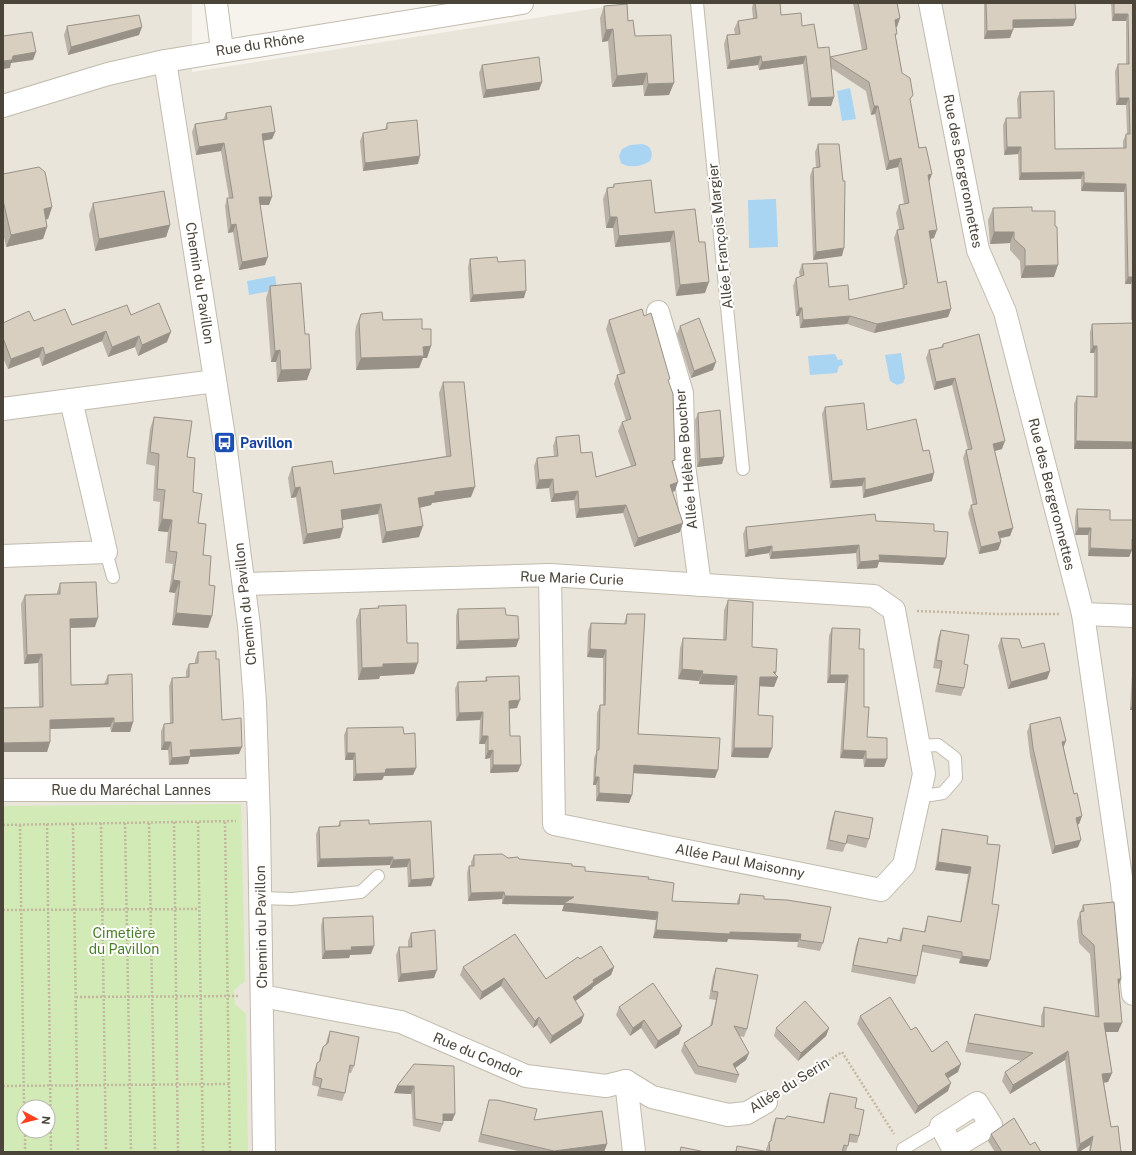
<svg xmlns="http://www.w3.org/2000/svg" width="1136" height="1155" viewBox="0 0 1136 1155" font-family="'Public Sans',sans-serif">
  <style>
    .residential { fill: #eae5da; fill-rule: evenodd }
    .green { fill: #d2eab5; fill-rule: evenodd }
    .water { fill: #a9d4f2 }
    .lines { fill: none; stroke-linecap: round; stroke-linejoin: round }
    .service-casing { stroke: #c2bbae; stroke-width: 14 }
    .minor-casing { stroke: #c2bbae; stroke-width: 24 }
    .path { stroke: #c4b79f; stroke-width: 2.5; stroke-dasharray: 2 2; stroke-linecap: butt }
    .service { stroke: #fff; stroke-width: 12 }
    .minor { stroke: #fff; stroke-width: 22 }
    .wall { fill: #bab2a6 }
    .shaded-wall { fill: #979187 }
    .building { fill: #d8cfc1; stroke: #979187 }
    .labels { text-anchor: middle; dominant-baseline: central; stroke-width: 4; stroke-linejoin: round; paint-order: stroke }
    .street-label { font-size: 14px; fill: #4b4439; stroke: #fff }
    .transit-label { font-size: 14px; font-weight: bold; fill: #164399; stroke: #fff; text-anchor: start }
    .park-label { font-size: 14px; fill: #4a7f2a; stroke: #fff }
  </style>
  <rect width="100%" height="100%" fill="#f6f3ec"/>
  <path class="residential" d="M3 3H192V72L630 3H1133V1152H3ZM24 1107H48V1131H24Z"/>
  <path class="green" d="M241 804 245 981 234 990 235 1004 246 1014 248 1152H3V806ZM24 1107H48V1131H24Z"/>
  <g class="water">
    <path d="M850 88 856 119 842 121 837 91Z"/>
    <path d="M642 144C651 145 654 153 650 161 643 166 629 169 621 163L619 156 622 149 630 145Z"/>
    <path d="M776 199 778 247 749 248 748 200Z"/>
    <path d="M275 276 277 290 249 295 247 281Z"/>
    <path d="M901 353 905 378 903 383 897 385 890 381 885 355Z"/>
    <path d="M835 354 838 360 842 359 843 365 839 366 837 373 810 375 808 356Z"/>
  </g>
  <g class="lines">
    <defs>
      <g id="service">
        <path d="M697 3 743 469"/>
        <path d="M106 552 113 577"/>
        <path d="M919 746 938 745 955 758 956 778 943 793 919 797"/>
        <path d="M260 898 292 899 361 892 378 876"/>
        <path d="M903 1149 941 1126"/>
      </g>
      <g id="minor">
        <path d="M216 3 222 50"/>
        <path d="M930 3 978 250 1005 312 1083 614 1122 884 1133 994"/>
        <path d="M165 61 225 443 249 626 255 702 259 821 264 1152"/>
        <path d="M3 106 108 74 165 61 522 3"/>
        <path d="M658 312 682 393 684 465 700 585"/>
        <path d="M3 409 215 381"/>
        <path d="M3 556 106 552 71 400"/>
        <path d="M245 584 550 575 874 596 894 610 924 774 904 865 881 890 554 824 550 575"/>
        <path d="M1083 614 1133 616"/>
        <path d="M3 790H258"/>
        <path d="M262 996 401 1022 526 1076 606 1086 626 1081 634 1152"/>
        <path d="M626 1081 652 1097 728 1115 747 1113 766 1102"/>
        <path d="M953 1148 991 1125 977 1103 941 1126 955 1152"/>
      </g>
    </defs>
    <use href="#service" class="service-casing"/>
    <use href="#minor" class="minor-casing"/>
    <g class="path">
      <path d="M917 611 997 614H1060"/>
      <path d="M174 822 178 1152"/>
      <path d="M198 822 203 1152"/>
      <path d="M225 822 230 1152"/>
      <path d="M101 823 106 1152"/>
      <path d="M125 823 131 1152"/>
      <path d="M149 823 155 1152"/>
      <path d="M47 824 51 1152"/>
      <path d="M73 824 78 1152"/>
      <path d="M3 825 236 821"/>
      <path d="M20 825 24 1107"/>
      <path d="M3 910 199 909"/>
      <path d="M76 997 239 996"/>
      <path d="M3 1086 229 1084"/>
      <path d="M785 1089 842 1052 894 1134"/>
      <path d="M25 1131V1152"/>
    </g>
    <use href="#service" class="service"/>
    <use href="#minor" class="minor"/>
  </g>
  <g class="wall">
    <path d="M753 3H780L781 15 802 26 818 48 830 57 862 50 853 3H897L900 18 896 27V38L902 73 910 102 919 148 929 182 934 238 930 239 938 283 951 309 948 317 874 333 847 324 800 328 799 316H796L793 286 796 278 800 277 799 272 802 264 829 287 849 300 902 289 903 287 894 238 897 230 899 229 896 213 899 205 904 204 898 167 886 170 875 114 871 115 866 91 831 68 834 97 831 106H808L803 64 759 70 758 65 727 69 724 44 727 35 735 34 734 29 738 21 753 19 752 8Z"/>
    <path d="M984 3H1075L1073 26 1013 28 1010 38 984 39Z"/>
    <path d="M1111 3H1133V320H1131V284H1125L1124 192 1081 191V179L1019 180 1018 154 1004 155 1003 125 1006 118H1018L1017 99 1020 92 1055 149 1123 148V141L1126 134H1127L1126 105H1116L1115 71 1118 64H1126V21H1112Z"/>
    <path d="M604 6 628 21 635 36 669 95 644 96 643 85 612 87 608 41 602 42 600 18Z"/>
    <path d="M67 26 139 35 68 55 64 35Z"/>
    <path d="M482 65 542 82 539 90 483 98 479 73Z"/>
    <path d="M226 113 275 132 272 139 264 141 269 205H260L265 265 239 270 233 232 228 233 225 206 227 198H229L221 151 196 155 192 132 195 124 223 120Z"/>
    <path d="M387 123 418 164 363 171 360 141 363 133 385 130Z"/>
    <path d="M818 144 843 181 842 256 813 260 810 176 813 168H816L815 152Z"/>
    <path d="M3 174 52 207 48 219H46L47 227 43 239 6 247 3 232Z"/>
    <path d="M614 184 655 213 695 209 705 293 676 296 670 242 615 247 613 228H606L603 199 607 188 613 187Z"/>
    <path d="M93 203 170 225 166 237 95 251 89 215Z"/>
    <path d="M993 208 1032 211 1054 277 1021 278 1020 261 1010 250V243L990 244 988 220Z"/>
    <path d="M470 259 524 298 470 302 468 267Z"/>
    <path d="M270 286 307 380 277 382 276 362H271L266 298Z"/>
    <path d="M361 314 383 320 431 346 427 358H423L419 368 356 370 355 333 356 326Z"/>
    <path d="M131 315 167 342 138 356 135 347 108 357 102 341 42 366 39 357 8 369 3 358V323L34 321 72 325Z"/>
    <path d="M609 320 669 383 675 491 672 492 680 532 634 547 623 513 576 518 574 500 551 502 549 488 536 489 534 466 537 458 554 456 553 446 556 437 581 453 596 477 631 466 618 431 622 422 626 421 614 384 617 375 620 374 606 329Z"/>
    <path d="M1133 323V446L1132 449H1074V404L1077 396 1094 397V353H1090V332L1092 324Z"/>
    <path d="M680 326 713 370 691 378 677 334Z"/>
    <path d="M943 344 1002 449 995 451 1013 528 1010 536 1000 538 1001 542 998 550 979 554 968 513 971 505H973L963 458 966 450H968L952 385 934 390 926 358 929 350 941 347Z"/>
    <path d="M443 382 471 497 432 503 431 505 419 508V537L382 543 378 514 342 520 343 528 340 538 303 544 296 497 291 498 288 478 292 467 334 474 446 456 439 393Z"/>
    <path d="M825 407 867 430 923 451 932 481 863 498 862 486 830 488 822 414Z"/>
    <path d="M698 413 722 464 697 467 695 420Z"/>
    <path d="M154 417 187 457 209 585 212 616 208 628 172 625 175 593 169 592 173 564 165 563 168 532 158 531 160 502 153 501 155 466 146 464 150 429Z"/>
    <path d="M1077 509 1110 520H1133V546H1132V550L1129 557 1088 556V535H1075V517Z"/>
    <path d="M876 521 934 531 946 558 943 565 879 562 877 568 857 569 856 553 770 559 769 553 745 557 743 534 746 527Z"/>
    <path d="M60 583 95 627 71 628V685L104 684 108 675 133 722 130 732H111L110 727 50 729V742L47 752H3V708L39 707 38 663 24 664 21 604 25 595 57 594V592Z"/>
    <path d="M728 600 752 647 776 672 775 675 774 687 759 686 758 715 772 748 768 758 731 757 734 685 699 684V681L678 679 680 648 683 638 723 640 724 610Z"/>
    <path d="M378 606 407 643 414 674 380 676 379 679 358 680 356 620 360 609 378 608Z"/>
    <path d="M458 609 506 615 519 639 516 647 456 649V616Z"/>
    <path d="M627 614 638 734 715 778 633 773 632 795 629 803 596 801V785H593L594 758 596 753 597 713 600 705H603V658L587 657 588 631 591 623 624 624Z"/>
    <path d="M832 628 859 649 864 707 867 737 887 759 884 767H864L863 759 840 758 845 683H827L829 636Z"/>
    <path d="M941 630 964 664V688L961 696 935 692 940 669 933 668 938 638Z"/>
    <path d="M1001 638 1022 648 1050 671 1047 679 1008 689 998 646Z"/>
    <path d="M198 652 216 659 222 720 239 754 190 757 188 764 169 765 168 750H161V731L164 724 170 723 169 686 172 678H186V671L189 664 195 663V660Z"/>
    <path d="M1133 671V710H1130L1132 675Z"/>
    <path d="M486 677 517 708 509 709 510 736 518 772 490 773V758L485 759V744H479L480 720 456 721 455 689 458 682 485 681Z"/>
    <path d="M1030 724 1064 748 1074 794 1082 816 1079 824H1077L1078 847 1052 854 1030 756 1027 732Z"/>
    <path d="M347 728 404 734 416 768 413 775 384 776 382 780 353 781V760H345L344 735Z"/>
    <path d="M835 811 869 839 866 848 846 843 843 852 826 849 832 819Z"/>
    <path d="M340 821 369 824 434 878 431 886 408 887 407 867 390 868V865L317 867 316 834 319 827 338 826Z"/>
    <path d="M942 829 987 844 992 904 987 967 959 963 960 959 922 952 917 976 915 984 851 972 856 945 859 938 887 943 888 938 899 941 900 935 903 928 924 932 926 923 928 916 960 922 968 874 935 870 940 837Z"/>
    <path d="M474 855 508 858 572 866 585 871 648 879 672 901 737 904V902L740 894 764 899 823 943 820 951 797 947 798 942 728 939 727 942 653 938 656 920 562 911 564 905 502 904V899L468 901 467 873 469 866H471V862Z"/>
    <path d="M1083 905 1119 985 1118 1032H1106L1112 1073 1108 1082 1104 1083 1111 1127 1121 1152H1089L1090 1145 1079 1152H1077L1065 1060 1010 1094 1002 1081 1005 1072 1022 1061 965 1052 972 1023 975 1014 1041 1026V1016L1044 1007 1095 1016 1090 954 1079 943 1077 921Z"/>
    <path d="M323 918 371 954 350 955 349 958 322 959 321 926Z"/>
    <path d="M411 933 434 978 398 982 396 955 399 947H408V941Z"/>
    <path d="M580 959 614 967 611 975 593 987 592 989 575 1001 584 1015 581 1023 550 1044 537 1025 533 1028 501 986 480 1000 460 975 463 967 546 979Z"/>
    <path d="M716 968 747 1029 744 1037 739 1036 749 1053 746 1060 735 1068 739 1075 736 1083 695 1074 681 1051 684 1043 710 1026 716 1000 709 999 713 976Z"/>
    <path d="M619 1007 679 1034 655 1049 641 1028 630 1036 616 1015Z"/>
    <path d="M860 1016 911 1030 932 1052 958 1072 948 1078V1091L915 1114 857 1024Z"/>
    <path d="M776 1028H829L826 1036 798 1061 774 1036Z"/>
    <path d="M330 1031 354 1066 351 1073H348L345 1093 342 1101 317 1096 319 1087 312 1085 314 1071 317 1063 319 1062 320 1054 323 1047 326 1044 327 1039Z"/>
    <path d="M414 1064 455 1114 452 1121H443V1124L440 1132 413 1126 411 1094 394 1093Z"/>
    <path d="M830 1093 855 1108 859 1136 857 1143 849 1142 846 1152H735L737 1146 766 1151V1149L769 1142 770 1141 773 1125 776 1118 823 1123 827 1100Z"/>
    <path d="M489 1100 534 1120 607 1144 604 1152H523L478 1142 487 1107Z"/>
    <path d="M991 1134 1030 1145 1041 1152H995L988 1141Z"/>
  </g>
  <g class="shaded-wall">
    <path d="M1114 14H1128L1126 21H1112Z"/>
    <path d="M900 18 897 27 892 28 895 20Z"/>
    <path d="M1076 19 1073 26 1010 28 1013 20Z"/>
    <path d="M142 27 139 35 68 55 71 47Z"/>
    <path d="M613 29 608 41 602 42 606 30Z"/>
    <path d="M1013 30 1010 38 984 39 987 31Z"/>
    <path d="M36 52 33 60 11 63 10 68 3 69V61L13 56Z"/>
    <path d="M761 56 758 65 727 69 730 61Z"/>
    <path d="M806 56 803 64 759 70 762 62Z"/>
    <path d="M647 73 643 85 612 87 617 76Z"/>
    <path d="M542 82 539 90 483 98 486 90Z"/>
    <path d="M674 83 669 95 644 96 648 84Z"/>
    <path d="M834 97 831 106H808L811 98Z"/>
    <path d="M1119 98H1129L1126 105H1116Z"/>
    <path d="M874 106H878L875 114 871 115Z"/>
    <path d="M275 132 272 139 260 141 262 134Z"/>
    <path d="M224 143 221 151 196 155 199 147Z"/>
    <path d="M1007 147H1021L1018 154 1004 155Z"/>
    <path d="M420 156 418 164 363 171 365 163Z"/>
    <path d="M901 158 898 167 886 170 889 161Z"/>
    <path d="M1084 172 1081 179 1019 180 1021 173Z"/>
    <path d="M932 174 929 182 925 183 928 175Z"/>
    <path d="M1084 183 1126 184 1124 192 1081 191Z"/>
    <path d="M259 197H272L269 205H256Z"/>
    <path d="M52 207 48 219 40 221 44 209Z"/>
    <path d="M610 217H617L613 228H606Z"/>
    <path d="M236 224 233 232 228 233 231 225Z"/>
    <path d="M170 225 166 237 95 251 99 239Z"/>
    <path d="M47 227 43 239 6 247 11 235Z"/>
    <path d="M937 230 934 238 926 240 929 231Z"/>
    <path d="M674 231 670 242 615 247 619 236Z"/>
    <path d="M994 232H1014L1010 243 990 244Z"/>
    <path d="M844 248 842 256 813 260 816 252Z"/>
    <path d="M268 257 265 265 239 270 242 262Z"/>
    <path d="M1058 265 1054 277 1021 278 1025 266Z"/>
    <path d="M1128 277H1133V279L1131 284H1125Z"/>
    <path d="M709 282 705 293 676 296 680 285Z"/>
    <path d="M526 291 524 298 470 302 473 295Z"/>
    <path d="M799 308H802L799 316H796Z"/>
    <path d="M951 309 948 317 874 333 877 324Z"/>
    <path d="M850 316 847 324 800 328 803 320Z"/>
    <path d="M106 331 102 341 42 366 45 355Z"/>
    <path d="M171 332 167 342 138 356 142 345Z"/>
    <path d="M139 336 135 347 108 357 112 347Z"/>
    <path d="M431 346 427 358H423L419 368 356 370 361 358 423 347Z"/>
    <path d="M1093 346H1097L1094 353H1090Z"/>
    <path d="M43 347 39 357 8 369 11 359Z"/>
    <path d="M280 350 276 362H271L275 351Z"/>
    <path d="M716 362 713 370 691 378 694 371Z"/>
    <path d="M311 369 307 380 277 382 281 370Z"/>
    <path d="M955 378 952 385 934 390 936 382Z"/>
    <path d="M1005 441 1002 449 990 452 993 444Z"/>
    <path d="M1076 441 1133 442V446L1132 449H1074Z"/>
    <path d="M724 457 722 464 697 467 700 459Z"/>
    <path d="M934 473 932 481 863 498 865 490Z"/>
    <path d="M865 478 862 486 830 488 832 481Z"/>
    <path d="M553 479 549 488 536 489 539 480Z"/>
    <path d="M678 482 675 491 667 494 670 485Z"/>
    <path d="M300 487 296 497 291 498 295 488Z"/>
    <path d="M475 487 471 497 432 503 431 505 414 509 418 498 435 492Z"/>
    <path d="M578 491 574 500 551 502 554 494Z"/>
    <path d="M381 504 378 514 337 521 341 510Z"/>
    <path d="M626 505 623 513 576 518 579 509Z"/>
    <path d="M162 519 172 520 168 532 158 531Z"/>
    <path d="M683 523 680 532 634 547 638 538Z"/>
    <path d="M423 526 419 537 382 543 386 532Z"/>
    <path d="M343 528 340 538 303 544 307 534Z"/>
    <path d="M1013 528 1010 536 996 539 998 532Z"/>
    <path d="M1078 528H1091L1088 535H1075Z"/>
    <path d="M1001 542 998 550 979 554 981 547Z"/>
    <path d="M859 545 856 553 770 559 772 552Z"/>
    <path d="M772 546 769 553 745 557 748 550Z"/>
    <path d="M1090 548 1132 550 1129 557 1088 556Z"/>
    <path d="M879 555 946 558 943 565 879 562 877 568 857 569 860 562Z"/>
    <path d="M173 580 180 581 175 593 169 592Z"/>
    <path d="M176 613 212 616 208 628 172 625Z"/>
    <path d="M98 618 95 627 67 628 70 619Z"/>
    <path d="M519 639 516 647 456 649 459 641Z"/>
    <path d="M590 649 606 650 603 658 587 657Z"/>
    <path d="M42 654 38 663 24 664 27 655Z"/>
    <path d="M418 663 414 674 380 676 379 679 358 680 362 668 383 664Z"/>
    <path d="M682 669 703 671 699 681 678 679Z"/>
    <path d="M1050 671 1047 679 1008 689 1011 682Z"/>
    <path d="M773 672H776L774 677H778L774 687 756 686 760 677Z"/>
    <path d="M702 674 737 676 734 685 699 684Z"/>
    <path d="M830 675H848L845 683H827Z"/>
    <path d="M520 700 517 708 506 709 509 701Z"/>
    <path d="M1133 703V710H1130Z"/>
    <path d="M483 712 480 720 456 721 459 713Z"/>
    <path d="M114 718 110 727 47 729 50 720Z"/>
    <path d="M133 722 130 732H111L114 723Z"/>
    <path d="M482 736H488L485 744H479Z"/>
    <path d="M1066 741 1063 749 1062 742Z"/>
    <path d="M50 742 47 752H3V743Z"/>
    <path d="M164 742H171L168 750H161Z"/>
    <path d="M242 747 239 754 190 757 188 764 169 765 172 758 190 750Z"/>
    <path d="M734 748H772L768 758 731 757Z"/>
    <path d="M493 750 490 758 485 759 488 751Z"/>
    <path d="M843 750 866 751 863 759 840 758Z"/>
    <path d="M347 753H355L353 760H345Z"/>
    <path d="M866 759H887L884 767H864Z"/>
    <path d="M493 765H521L518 772 490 773Z"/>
    <path d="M634 765 718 770 715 778 631 773Z"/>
    <path d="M416 768 413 775 384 776 382 780 353 781 356 774 386 769Z"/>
    <path d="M595 777H599L596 785H593Z"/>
    <path d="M599 793 632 795 629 803 596 801Z"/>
    <path d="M1082 816 1079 824 1073 826 1076 818Z"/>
    <path d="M1081 840 1078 847 1052 854 1055 846Z"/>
    <path d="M393 857 390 865 317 867 320 859Z"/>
    <path d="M410 859 407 867 390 868 393 860Z"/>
    <path d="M938 862 971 867 968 874 935 870Z"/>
    <path d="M434 878 431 886 408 887 411 880Z"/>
    <path d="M504 892 502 899 468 901 471 893Z"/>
    <path d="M505 896 574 897 658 912 656 920 562 911 564 905 502 904Z"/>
    <path d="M656 930 730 932 801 934 798 942 728 939 727 942 653 938Z"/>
    <path d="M374 946 371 954 350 955 349 958 322 959 325 951 351 947Z"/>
    <path d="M962 956 990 960 987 967 959 963Z"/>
    <path d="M614 967 611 975 593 987 592 989 570 1005 573 997 593 980Z"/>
    <path d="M437 970 434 978 398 982 401 974Z"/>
    <path d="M504 978 501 986 480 1000 482 992Z"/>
    <path d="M1118 979H1121L1118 988Z"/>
    <path d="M584 1015 581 1023 550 1044 552 1036Z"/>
    <path d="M539 1017 537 1025 533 1028 535 1021Z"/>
    <path d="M644 1020 641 1028 630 1036 633 1028Z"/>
    <path d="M1104 1023H1122L1118 1032H1101Z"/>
    <path d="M682 1026 679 1034 655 1049 658 1041Z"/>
    <path d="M829 1028 826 1036 798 1061 801 1053Z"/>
    <path d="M1068 1051 1065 1060 1010 1094 1013 1085Z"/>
    <path d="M749 1053 746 1060 730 1072 733 1064Z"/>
    <path d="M961 1064 958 1072 942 1082 945 1074Z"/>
    <path d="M1112 1073 1108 1082 1099 1083 1102 1074Z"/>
    <path d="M951 1083 948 1091 915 1114 918 1106Z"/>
    <path d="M397 1086H414L411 1094 394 1093Z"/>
    <path d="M443 1114H455L452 1121H440Z"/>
    <path d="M1093 1136 1090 1145 1079 1152H1077L1080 1144Z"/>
    <path d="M607 1144 604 1152H553L554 1151Z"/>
  </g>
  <g class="building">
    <path d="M755 3H780L781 15 801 13 802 26 814 24 818 48 829 47 830 57 867 49 858 3H897L900 18 895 20 897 34H895L902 73 910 78 913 95 910 99 919 148 926 147 932 174 928 175 937 230 929 231 938 283 946 281 951 309 877 324 850 316 803 320 802 308H799L796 278 804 275 802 264 827 263 829 287 848 285 849 300 904 288V285L907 284 897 230 904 229 899 205 909 203 901 158 889 161 878 106H874L869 82 830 57 834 97 811 98 806 56 762 62 761 56 730 61 727 35 740 34 738 21 757 18Z"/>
    <path d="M986 3H1075L1076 19 1013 20V30L987 31Z"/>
    <path d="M1114 3H1133V277H1128L1126 184 1084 183V172L1021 173V147H1007L1006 118H1021L1020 92 1054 91 1055 149 1126 148V134H1130L1129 98H1119L1118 64H1129L1128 14H1114Z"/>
    <path d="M627 4 628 21 633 20 635 36 671 35 674 83 648 84 647 73 617 76 613 29 606 30 604 6Z"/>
    <path d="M139 15 142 27 71 47 67 26Z"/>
    <path d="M32 32 36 52 13 56 12 60 3 61V36Z"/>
    <path d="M539 57 542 82 486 90 482 65Z"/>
    <path d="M271 106 275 132 262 134 272 197H259L268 257 242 262 236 224 231 225 227 198H233L224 143 199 147 195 124 227 119 226 113Z"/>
    <path d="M417 120 420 156 365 163 363 133 387 129V123Z"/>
    <path d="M818 144H839L843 181H845L844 248 816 252 813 168 820 167Z"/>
    <path d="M39 167 45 172 52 207 44 209 47 227 11 235 3 200V174Z"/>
    <path d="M651 180 655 213 695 209 699 242H705L709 282 680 285 674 231 619 236 617 217H610L607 188 614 187V184Z"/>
    <path d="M164 191 170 225 99 239 93 203Z"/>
    <path d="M1032 207V211H1055V226L1057 227 1058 265 1025 266V249L1014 239V232H994L993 208Z"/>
    <path d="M497 257 498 262 525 260 526 291 473 295 470 259Z"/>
    <path d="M301 283 305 334H309L311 369 281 370 280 350 275 351 270 286Z"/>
    <path d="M159 303 171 332 142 345 139 336 112 347 106 331 45 355 43 347 11 359 3 338V323L29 311 34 321 65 309 72 325 127 305 131 315Z"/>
    <path d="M642 309 644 316 651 313 670 379 668 380 673 394 675 460 672 461 678 482 670 485 683 523 638 538 626 505 579 509 578 491 554 494 553 479 539 480 537 458 558 456 556 437 579 435 581 453 592 452 596 477 636 465 622 422 631 419 617 375 625 373 609 320Z"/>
    <path d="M382 312 383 320 422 319V329H431V346L423 347 424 356 361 358 359 321 361 314Z"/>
    <path d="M699 318 716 362 694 371 680 326Z"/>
    <path d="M1133 323V442L1076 441 1077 396 1097 397V346H1093L1092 324Z"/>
    <path d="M979 334 1005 441 993 444 1013 528 998 532 1001 542 981 547 971 505 977 504 966 450 972 449 955 378 936 382 929 350 943 347V344Z"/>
    <path d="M443 382H464L475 487 435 492V495L418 498 423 526 386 532 381 504 341 510 343 528 307 534 300 487 295 488 292 467 332 461 334 474 451 456Z"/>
    <path d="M864 403 867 430 916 419 923 451 929 450 934 473 865 490V478L832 481 825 407Z"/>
    <path d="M720 410 724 457 700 459 698 413Z"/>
    <path d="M154 417 192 421 187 457 195 458 193 492 202 494 198 523 206 524 203 555 211 556 209 585 215 586 212 616 176 613 180 581 173 580 177 552 169 551 172 520 162 519 165 490 157 489 159 454 150 452Z"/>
    <path d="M1077 509 1110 510V520H1133V539H1132V550L1090 548 1091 528H1078Z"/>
    <path d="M875 514 876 521 934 524V531L948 532 946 558 879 555 880 560 860 562 859 545 772 552V546L748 550 746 527Z"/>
    <path d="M96 582 98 618 70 619 71 685 108 684V675L132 674 133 722 114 723V718L50 720V742L3 743V708L43 707 42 654 27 655 25 595 60 594V583Z"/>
    <path d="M728 600 753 602 752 647 777 649 776 672H773L778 677H760L758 715 773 716 772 748H734L737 676 702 674 703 671 682 669 683 638 726 640Z"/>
    <path d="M406 605 407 643H418V663L383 664V667L362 668 360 609 379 608 378 606Z"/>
    <path d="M505 608 506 615 518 616 519 639 459 641 458 609Z"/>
    <path d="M627 614H645L638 734 720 738 718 770 634 765 632 795 599 793V777H595L597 750H599L600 705H605L606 650 590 649 591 623 626 624Z"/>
    <path d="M832 628 860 629 859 649H864V707H869L867 737 887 738V759H866V751L843 750 848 675H830Z"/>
    <path d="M941 630 969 635 964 664 968 665 964 688 938 684 942 661 936 660Z"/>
    <path d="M1001 638 1019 639 1022 648 1044 643 1050 671 1011 682Z"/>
    <path d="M216 651V659H219L222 720 241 718 242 747 190 750 191 756 172 758 171 742H164V724L173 723 172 678 189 677V664L198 663V652Z"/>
    <path d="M519 676 520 700 509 701 510 736H520L521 765H493V750L488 751V736H482L483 712 459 713 458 682 487 681 486 677Z"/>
    <path d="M1060 717 1066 741 1062 742 1074 794 1077 793 1082 816 1076 818 1081 840 1055 846 1033 748 1030 724Z"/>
    <path d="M403 727 404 734 415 733 416 768 386 769 385 773 356 774 355 753H347V728Z"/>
    <path d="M835 811 873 818 869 839 848 835 846 844 829 840Z"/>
    <path d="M369 820V824L431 821 434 878 411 880 410 859 393 860V857L320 859 319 827 340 826V821Z"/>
    <path d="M942 829 988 836 987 844 1000 845 992 904 999 905 990 960 962 956V952L923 945 917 976 853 965 859 938 887 943 888 938 901 941 903 928 925 932 928 916 961 922 971 867 938 862Z"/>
    <path d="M502 854 508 858 518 857 519 859 572 864V866L585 867V871L638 876 649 877 648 879 674 883 672 901 739 904 740 894 764 896V899L787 900 831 907 823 943 800 940 801 934 730 932V934L656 930 658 912 564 903 574 897 505 896 504 892 471 893 469 866H474V855Z"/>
    <path d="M1114 902 1121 979H1118L1122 1023H1104L1112 1073 1102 1074 1111 1127 1118 1126 1121 1152H1090L1093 1136 1080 1144 1068 1051 1013 1085 1005 1072 1033 1053 968 1043 975 1014 1044 1027V1007L1099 1017 1094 945 1082 934 1080 912 1084 911 1083 905Z"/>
    <path d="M373 916 374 946 351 947 352 950 325 951 323 918Z"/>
    <path d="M435 930 437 970 401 974 399 947H412L411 933Z"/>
    <path d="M515 934 546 979 578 957 580 959 601 946 614 967 593 980 594 982 573 997 584 1015 552 1036 539 1017 535 1021 504 978 482 992 463 967Z"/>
    <path d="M716 968 758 975 747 1029 734 1026 749 1053 733 1064 739 1075 698 1066 684 1043 712 1025 718 992 712 991Z"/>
    <path d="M653 983 682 1026 658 1041 644 1020 633 1028 619 1007Z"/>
    <path d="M890 997 911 1030 916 1027 932 1052 947 1041 961 1064 945 1074 951 1083 918 1106 860 1016Z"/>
    <path d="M805 1001 829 1028 801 1053 776 1028Z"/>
    <path d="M330 1031 359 1037 354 1066 350 1065 345 1093 320 1088 322 1079 315 1077 317 1063 320 1061 323 1047 328 1043Z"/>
    <path d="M414 1064 454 1066 455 1114H443V1124L415 1119 414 1086H397Z"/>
    <path d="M830 1093 857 1098 855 1108 864 1110 859 1136 850 1134 848 1146 844 1145 842 1152H770L769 1142 771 1141 776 1118 785 1119 787 1116 824 1123Z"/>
    <path d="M489 1100H497L537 1109 534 1120 602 1111 607 1144 554 1151 481 1134Z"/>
    <path d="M1014 1118 1030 1145 1035 1142 1041 1152H1002L991 1134Z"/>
    <path d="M737 1146 769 1152H736Z"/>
    <path d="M681 1147 705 1152H680Z"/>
  </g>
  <defs>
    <symbol id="bus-square" viewBox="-11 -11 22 22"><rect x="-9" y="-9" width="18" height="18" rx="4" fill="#1a4fb4" stroke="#fff"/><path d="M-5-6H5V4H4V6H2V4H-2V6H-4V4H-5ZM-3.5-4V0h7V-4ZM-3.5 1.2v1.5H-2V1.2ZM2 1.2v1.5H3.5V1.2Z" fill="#fff"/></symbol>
  </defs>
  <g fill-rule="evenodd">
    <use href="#bus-square" x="212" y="430" width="25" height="25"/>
  </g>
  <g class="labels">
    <g class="street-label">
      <text transform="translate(260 44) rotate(-9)">Rue du Rhône</text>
      <text transform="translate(963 171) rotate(79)">Rue des Bergeronnettes</text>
      <text transform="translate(720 236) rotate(-96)">Allée François Margier</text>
      <text transform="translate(200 283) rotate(81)">Chemin du Pavillon</text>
      <text transform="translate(686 459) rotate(-95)">Allée Hélène Boucher</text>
      <text transform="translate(1052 494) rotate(76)">Rue des Bergeronnettes</text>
      <text transform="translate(572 578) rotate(2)">Rue Marie Curie</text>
      <text transform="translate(245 604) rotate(-96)">Chemin du Pavillon</text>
      <text x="131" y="790">Rue du Maréchal Lannes</text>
      <text transform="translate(740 861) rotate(11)">Allée Paul Maisonny</text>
      <text transform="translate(261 927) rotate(-91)">Chemin du Pavillon</text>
      <text transform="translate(478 1055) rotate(23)">Rue du Condor</text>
      <text transform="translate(789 1085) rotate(-32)">Allée du Serin</text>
    </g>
    <g class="transit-label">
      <text x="240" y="443">Pavillon</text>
    </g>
    <g class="park-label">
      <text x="124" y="933">Cimetière<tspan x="124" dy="16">du Pavillon</tspan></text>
    </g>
  </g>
  <rect width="1136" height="1155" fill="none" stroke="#4b4439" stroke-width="8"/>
  <g transform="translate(36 1119) rotate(97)"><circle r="19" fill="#ffffff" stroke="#b7b4b0"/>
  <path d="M0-3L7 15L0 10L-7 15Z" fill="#fc3f1d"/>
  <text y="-6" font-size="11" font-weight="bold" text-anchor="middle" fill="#4b4439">N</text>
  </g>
</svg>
